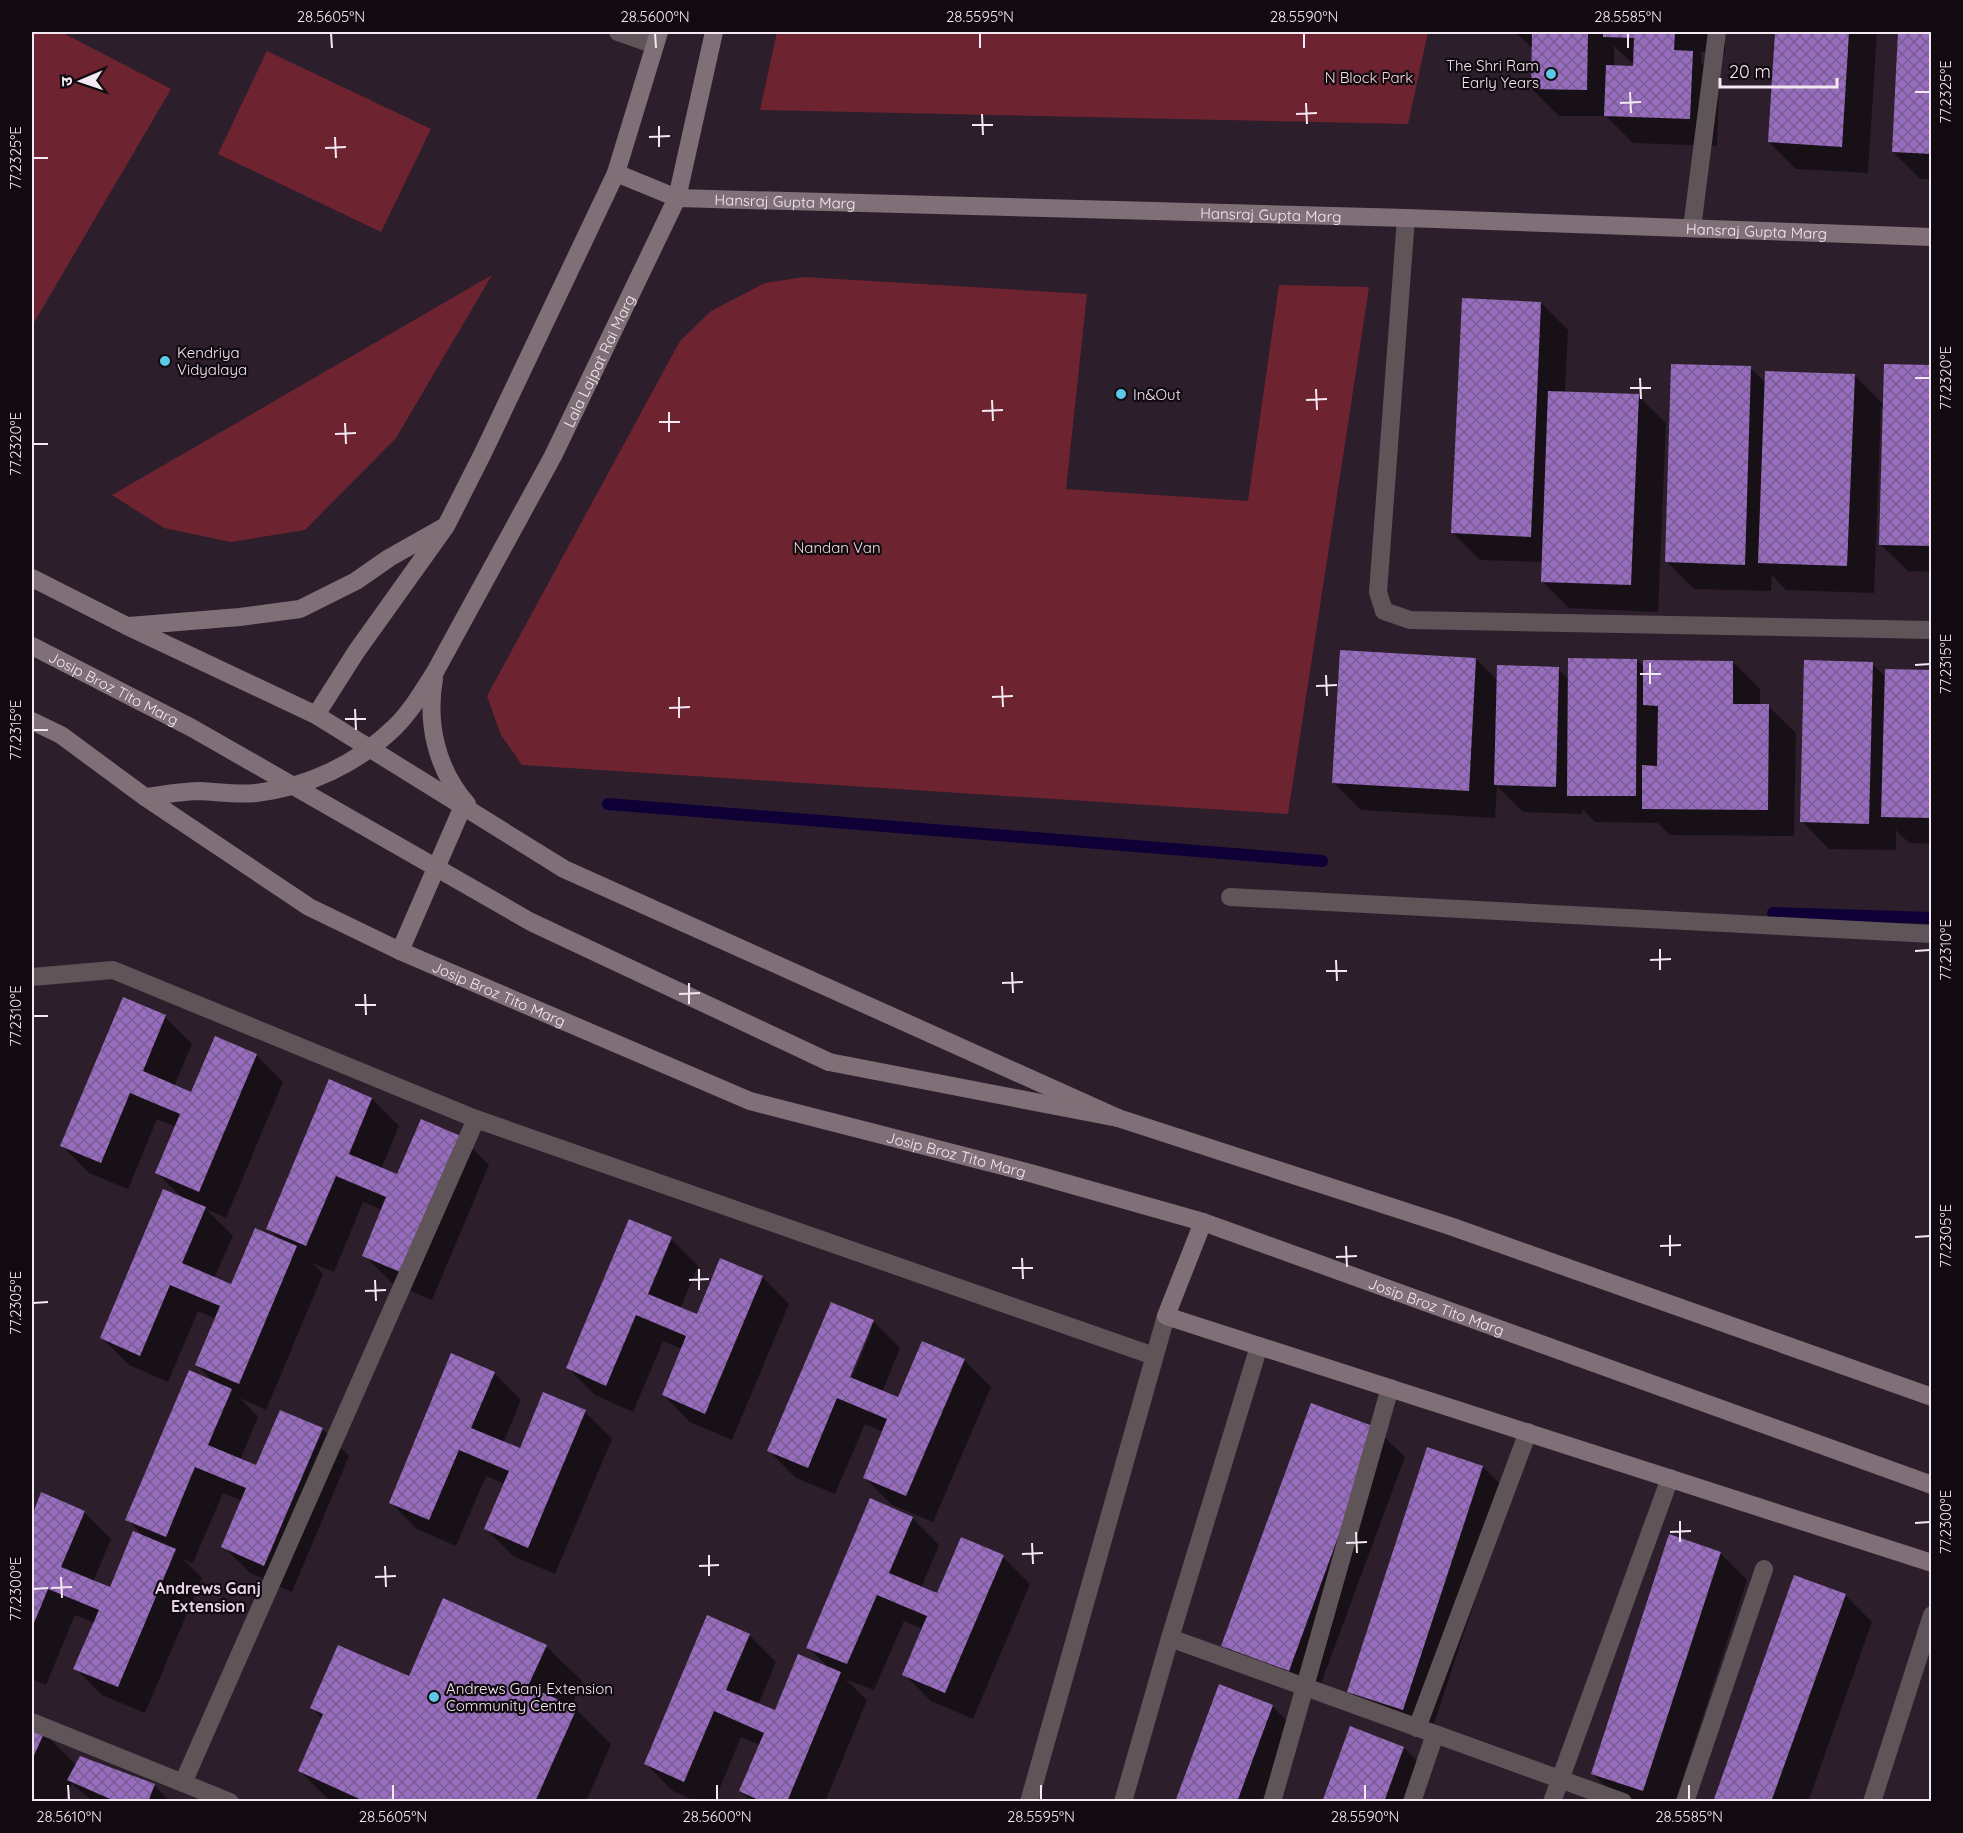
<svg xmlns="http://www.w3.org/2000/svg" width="1963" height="1833" viewBox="0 0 1963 1833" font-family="Quicksand,'Noto Sans Devanagari',sans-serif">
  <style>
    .green { fill: #6e2330 }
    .shadow { fill: #0007; fill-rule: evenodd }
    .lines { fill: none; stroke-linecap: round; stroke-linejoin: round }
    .stream { stroke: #0e0036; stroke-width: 12 }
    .building { fill: url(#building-cross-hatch) }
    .lane { stroke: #5f5458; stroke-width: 18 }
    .street { stroke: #5f5458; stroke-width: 18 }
    .secondary { stroke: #806f76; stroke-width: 18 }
    .secondary-bridge { stroke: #806f76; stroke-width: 18 }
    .ticks { fill: none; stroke: #f4e9f3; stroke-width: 2 }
    .poi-dot { fill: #5bc8e6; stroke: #110b11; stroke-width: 2 }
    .labels { text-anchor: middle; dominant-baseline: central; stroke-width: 4.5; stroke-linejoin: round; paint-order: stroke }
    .poi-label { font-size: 15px; fill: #f4e9f3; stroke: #110b11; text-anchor: start }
    .park-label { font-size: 15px; fill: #f8dbdd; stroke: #110b11 }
    .street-label { font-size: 15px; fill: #f4e9f3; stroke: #110b11 }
    .neighbourhood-label { font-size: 16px; font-weight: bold; fill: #e9d4e7; stroke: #110b11 }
    .neatline { fill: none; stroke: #f4e9f3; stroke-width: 2 }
    .ticks-label { font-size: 15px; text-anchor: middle; fill: #f4e9f3 }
  </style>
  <defs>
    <pattern id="building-cross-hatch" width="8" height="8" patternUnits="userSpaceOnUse" patternTransform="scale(1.5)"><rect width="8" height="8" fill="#986cbf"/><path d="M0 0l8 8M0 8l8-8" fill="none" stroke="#785d90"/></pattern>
  </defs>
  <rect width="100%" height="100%" fill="#2d1e2c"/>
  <g class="green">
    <path d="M32 32H61L171 89 32 326Z"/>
    <path d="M777 32H1428L1408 124 760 110Z"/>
    <path d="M267 51 431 129 381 232 218 154Z"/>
    <path d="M492 275 396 438 305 530 231 542 164 528 112 495Z"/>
    <path d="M804 277 1087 294 1066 489 1248 501 1279 285 1369 287 1288 814 522 765 501 735 487 696 680 341 711 311 765 283Z"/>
  </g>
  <g class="shadow">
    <path d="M1515 32H1725V53L1701 52V62L1719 80 1717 146 1633 143 1606 116H1559L1532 89 1533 49ZM1614 46 1632 63H1634V67H1614Z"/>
    <path d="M1776 32H1877L1868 173 1796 169 1769 142Z"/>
    <path d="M1899 32H1932V179H1920L1893 152Z"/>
    <path d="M1541 303 1568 330 1565 393 1638 396 1666 423 1658 612 1569 608 1542 581 1543 562 1480 560 1453 533Z"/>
    <path d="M1932 367V572L1908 571 1880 544 1884 407H1881L1874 593 1786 590 1772 575 1771 591 1694 589 1667 562 1750 368 1766 383 1854 375 1884 405Z"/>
    <path d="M1476 659 1498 681 1558 669 1569 680 1637 660 1645 668 1733 662 1760 689V705L1768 706 1796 733 1794 836 1670 835 1658 823 1595 822 1582 809V814L1523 812 1497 786 1495 818 1361 810 1334 783Z"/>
    <path d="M1872 664 1886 677 1932 672V844L1909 843 1896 830V850L1829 849 1802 821Z"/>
    <path d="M165 1017 192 1044 174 1086 192 1094 256 1055 283 1082 226 1218 206 1209 233 1236 214 1278 232 1286 280 1240 268 1228 330 1081 372 1099 399 1126 381 1169 398 1176 462 1138 489 1165 432 1300 391 1282 364 1255 383 1210 363 1202 334 1272 312 1263 323 1274 266 1410 240 1398 258 1417 240 1460 257 1467 322 1429 349 1456 292 1592 250 1573 223 1546 242 1501 223 1493 193 1563 183 1559 202 1578 145 1713 102 1695 75 1668 95 1623 75 1615 46 1685 32 1679V1520L42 1494 84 1512 111 1539 93 1582 110 1589 146 1539 127 1519 215 1383 197 1365 216 1319 198 1311 168 1382 129 1365 102 1338 183 1199 157 1173 176 1127 157 1119 128 1189 89 1173 62 1146Z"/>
    <path d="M630 1221 671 1239 698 1266 680 1309 698 1316 762 1277 789 1304 732 1440 690 1422 663 1395 682 1349 663 1341 633 1412 595 1395 568 1368Z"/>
    <path d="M873 1321 900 1348 882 1392 899 1399 964 1360 991 1387 933 1522 892 1505 865 1478 884 1432 865 1424 835 1494 796 1478 769 1451ZM867 1332H871L849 1384 846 1383Z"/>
    <path d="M494 1373 521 1400 503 1443 520 1450 585 1412 612 1439 555 1574 513 1556 486 1529 505 1484 486 1476 456 1546 417 1529 390 1502Z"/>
    <path d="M1377 1430 1405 1457 1316 1697 1250 1672 1223 1645Z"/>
    <path d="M1483 1467 1510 1494 1430 1736 1375 1718 1348 1691Z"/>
    <path d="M912 1518 939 1545 921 1588 938 1595 1003 1557 1030 1584 973 1719 931 1701 904 1674 923 1629 904 1621 874 1690 845 1679 867 1700 825 1802H751L741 1791 760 1745 741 1737 714 1802H697L673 1791 646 1764 749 1635 776 1662 758 1705 776 1712 830 1669 808 1647Z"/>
    <path d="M1720 1553 1747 1580 1675 1802 1619 1800 1592 1773Z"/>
    <path d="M1845 1595 1872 1622 1808 1802H1714Z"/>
    <path d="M546 1646 582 1681 571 1707 576 1709 611 1744 586 1802H331L300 1771 322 1719 312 1708 410 1678Z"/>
    <path d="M1272 1706 1299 1733 1274 1802H1177Z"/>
    <path d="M32 1727 44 1733 77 1766 154 1785 170 1802H90L91 1800 72 1784 64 1802H32Z"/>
    <path d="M1404 1748 1431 1775 1421 1802H1323Z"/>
  </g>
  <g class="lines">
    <g class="stream">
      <path d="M608 804 1322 861"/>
      <path d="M1773 913 1932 918"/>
    </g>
  </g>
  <g class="building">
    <path d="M1532 32H1588L1587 90 1531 89Z"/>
    <path d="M1603 32H1675L1674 50 1693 51 1690 119 1604 116 1606 65 1633 66 1634 38 1603 37Z"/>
    <path d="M1775 32H1849L1842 147 1768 142Z"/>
    <path d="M1898 32H1932V154L1892 152Z"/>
    <path d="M1462 298 1541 302 1531 537 1451 533Z"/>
    <path d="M1671 364 1751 366 1745 565 1665 562Z"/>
    <path d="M1884 364 1932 365V546L1879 545Z"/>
    <path d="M1765 371 1855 374 1847 566 1758 563Z"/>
    <path d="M1548 391 1639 394 1631 585 1541 582Z"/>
    <path d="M1340 650 1476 658 1469 791 1332 783Z"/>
    <path d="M1568 658 1637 659 1636 796H1567Z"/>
    <path d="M1643 660 1733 661V704H1769L1768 810 1642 809V765L1657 766 1658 706 1643 705Z"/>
    <path d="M1804 660 1873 662 1869 824 1800 822Z"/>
    <path d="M1497 665 1559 667 1556 787 1494 785Z"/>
    <path d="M1885 669 1932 670V818L1881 817Z"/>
    <path d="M123 997 166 1015 143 1071 191 1092 215 1036 257 1054 199 1192 155 1173 180 1114 130 1093 101 1163 60 1146Z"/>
    <path d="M329 1079 372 1098 349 1154 397 1174 421 1119 463 1137 405 1274 362 1256 386 1197 336 1176 306 1246 266 1229Z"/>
    <path d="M163 1189 206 1207 182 1263 231 1284 255 1228 297 1246 239 1384 195 1365 220 1306 170 1285 140 1356 100 1338Z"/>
    <path d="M629 1219 672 1237 648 1294 697 1314 720 1258 763 1276 705 1414 662 1395 686 1336 636 1315 606 1386 566 1368Z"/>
    <path d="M831 1302 874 1320 850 1377 898 1397 922 1341 965 1359 906 1496 863 1478 887 1419 837 1398 808 1468 767 1451Z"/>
    <path d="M451 1353 495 1372 471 1428 520 1448 543 1392 586 1410 528 1548 484 1529 509 1471 459 1450 429 1520 389 1503Z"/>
    <path d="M189 1370 232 1389 208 1445 256 1465 280 1410 323 1428 264 1566 221 1547 246 1488 195 1467 166 1537 125 1520Z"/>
    <path d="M1311 1403 1378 1428 1289 1671 1221 1646Z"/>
    <path d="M1427 1447 1483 1466 1403 1710 1347 1692Z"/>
    <path d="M41 1492 85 1511 61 1567 110 1587 133 1531 176 1549 118 1687 73 1669 99 1610 48 1589 32 1628V1516Z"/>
    <path d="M870 1498 913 1517 889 1573 937 1593 961 1537 1004 1555 945 1693 902 1675 927 1616 877 1595 847 1664 806 1648Z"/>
    <path d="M1669 1534 1721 1552 1643 1791 1591 1774Z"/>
    <path d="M1794 1575 1846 1594 1771 1802H1713Z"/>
    <path d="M443 1598 547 1645 528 1686 577 1708 535 1802H366L298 1771 323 1714 310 1708 338 1645 409 1676Z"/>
    <path d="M707 1615 750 1634 726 1690 775 1710 798 1654 841 1672 787 1802H763L739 1791 764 1733 714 1711 684 1782 644 1764Z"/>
    <path d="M1219 1684 1273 1705 1237 1802H1175Z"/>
    <path d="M32 1725 45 1731 32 1760Z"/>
    <path d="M1350 1726 1404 1747 1384 1802H1322Z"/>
    <path d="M80 1756 155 1784 148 1802H117L67 1780Z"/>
  </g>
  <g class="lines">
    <g class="lane">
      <path d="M618 32 655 45"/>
      <path d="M1230 897 1932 934"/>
    </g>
    <g class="street">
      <path d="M1406 218 1378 592 1384 611 1410 620 1932 630"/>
      <path d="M1692 228 1717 32"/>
      <path d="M32 977 113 970 476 1119 1154 1356"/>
      <path d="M1170 1638 1623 1802"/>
      <path d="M32 1722 230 1802"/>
      <path d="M1417 1728 1528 1432"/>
      <path d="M183 1783 476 1119"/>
      <path d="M1029 1802 1166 1316"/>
      <path d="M1123 1802 1170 1638 1259 1346"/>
      <path d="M1272 1802 1390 1388"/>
      <path d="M1412 1802 1435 1734"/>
      <path d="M1552 1802 1670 1478"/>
      <path d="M1685 1802 1764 1569"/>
      <path d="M1872 1802 1932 1615"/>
    </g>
    <g class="secondary">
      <path id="s1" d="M616 173 677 198 1406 218 1932 237"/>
      <path d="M32 578 127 626 316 715 564 869 1118 1118"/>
      <path d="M129 626 240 617 300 609 356 581 389 558 442 528"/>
      <path d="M434 679C426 724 437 770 467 804"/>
      <path d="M316 715 356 652 446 526 483 453 616 173 659 32"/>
      <path id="s2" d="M32 721 61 735 145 797 309 907 400 951 750 1101 1030 1173 1203 1222 1932 1485"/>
      <path id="s3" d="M145 797C163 795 183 791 200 791 219 792 237 795 256 793 308 787 357 764 395 727 411 711 423 691 435 672L553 456 677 198 714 32"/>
      <path d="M400 951 463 806"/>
      <path d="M829 1062 1118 1118 1450 1226 1932 1397"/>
      <path d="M1203 1222 1166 1316 1932 1563"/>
    </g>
    <path class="secondary-bridge" id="s4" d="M32 646 192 728 531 922 829 1062"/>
  </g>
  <path class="ticks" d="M331 33 332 48M655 33 656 48M980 33V48M1304 33V48M1628 33V48M1630 92 1631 113M1915 92H1930M1306 103 1307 124M1620 103 1641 102M982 114 983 135M1296 114 1317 113M972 125H993M659 126V147M335 137 336 158M649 137 670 136M325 148 346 147M33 158H48M1640 378 1641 399M1915 378H1930M1630 388H1651M1316 389 1317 410M992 400 993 421M1306 400 1327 399M982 411 1003 410M669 412V432M659 422H680M345 423 346 444M335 434 356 433M33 444H48M1650 663V684M1915 665 1930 664M1640 674H1661M1326 675 1327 696M1002 686 1003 707M1316 686 1337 685M679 697V718M992 697 1013 696M669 708 690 707M355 709 356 730M345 719H366M33 730H48M1660 949V970M1915 951 1930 950M1336 960 1337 981M1650 960 1671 959M1326 971H1347M1012 972 1013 993M689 983V1004M1002 983 1023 982M365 994 366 1015M679 994 700 993M355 1005H376M33 1016H48M1670 1235V1256M1915 1237 1930 1236M1346 1246 1347 1267M1660 1246 1681 1245M1336 1257 1357 1256M1022 1258 1023 1279M1012 1268H1033M699 1269V1290M375 1280 376 1301M689 1280 709 1279M365 1291 386 1290M33 1303 48 1302M1680 1521V1542M1915 1523 1930 1522M1356 1532 1357 1553M1670 1532 1691 1531M1032 1543 1033 1564M1346 1543 1367 1542M1022 1554 1043 1553M709 1555V1576M385 1566 386 1587M699 1566 719 1565M61 1577 62 1598M375 1577 396 1576M51 1588 72 1587M33 1589 48 1588M68 1785 69 1800M393 1785V1800M717 1785V1800M1041 1785V1800M1365 1785V1800M1689 1785V1800"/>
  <g class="poi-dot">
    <circle cx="1551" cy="74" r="6"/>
    <circle cx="165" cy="361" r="6"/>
    <circle cx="1121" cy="394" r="6"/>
    <circle cx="434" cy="1697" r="6"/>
  </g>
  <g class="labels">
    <g class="poi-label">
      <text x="1539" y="65" text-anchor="end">The Shri Ram<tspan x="1539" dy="17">Early Years</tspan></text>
      <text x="177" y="352">Kendriya<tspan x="177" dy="17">Vidyalaya</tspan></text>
      <text x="1133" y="394">In&amp;Out</text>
      <text x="446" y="1688">Andrews Ganj Extension<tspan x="446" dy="17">Community Centre</tspan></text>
    </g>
    <g class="park-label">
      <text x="1369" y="77">N Block Park</text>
      <text x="837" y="547">Nandan Van</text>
    </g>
    <g class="street-label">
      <text stroke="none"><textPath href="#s1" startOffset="174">Hansraj Gupta Marg</textPath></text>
      <text stroke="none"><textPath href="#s1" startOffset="660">Hansraj Gupta Marg</textPath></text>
      <text stroke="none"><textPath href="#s1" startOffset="1146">Hansraj Gupta Marg</textPath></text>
      <text stroke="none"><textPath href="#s3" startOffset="688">Lala Lajpat Rai Marg</textPath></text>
      <text stroke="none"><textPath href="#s4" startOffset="92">Josip Broz Tito Marg</textPath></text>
      <text stroke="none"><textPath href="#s2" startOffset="543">Josip Broz Tito Marg</textPath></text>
      <text stroke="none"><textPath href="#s2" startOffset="1029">Josip Broz Tito Marg</textPath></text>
      <text stroke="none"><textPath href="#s2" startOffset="1533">Josip Broz Tito Marg</textPath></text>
    </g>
    <g class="neighbourhood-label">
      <text x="208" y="1588">Andrews Ganj<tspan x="208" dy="18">Extension</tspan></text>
    </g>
  </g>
  <rect width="1963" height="1833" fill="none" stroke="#110b11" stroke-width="66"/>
  <g transform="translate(81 81) rotate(268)" stroke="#110b11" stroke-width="4.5" paint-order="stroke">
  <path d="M0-4.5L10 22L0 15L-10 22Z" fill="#f4e9f3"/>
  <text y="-9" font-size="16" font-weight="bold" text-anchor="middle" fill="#f4e9f3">उ</text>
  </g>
  <path d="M1720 78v9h117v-9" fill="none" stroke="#f4e9f3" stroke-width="3"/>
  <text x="1729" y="78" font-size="18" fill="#f4e9f3" stroke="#110b11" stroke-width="4.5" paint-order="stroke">20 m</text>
  <rect x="33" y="33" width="1897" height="1767" class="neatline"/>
  <g class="ticks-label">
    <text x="331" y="22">28.5605°N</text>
    <text x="655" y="22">28.5600°N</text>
    <text x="980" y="22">28.5595°N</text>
    <text x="1304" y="22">28.5590°N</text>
    <text x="1628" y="22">28.5585°N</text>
    <text transform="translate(1946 92) rotate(-90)" y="5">77.2325°E</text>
    <text transform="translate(16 158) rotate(-90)" y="5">77.2325°E</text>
    <text transform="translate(1946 378) rotate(-90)" y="5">77.2320°E</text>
    <text transform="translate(16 444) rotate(-90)" y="5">77.2320°E</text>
    <text transform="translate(1946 664) rotate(-90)" y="5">77.2315°E</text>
    <text transform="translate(16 730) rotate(-90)" y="5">77.2315°E</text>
    <text transform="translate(1946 950) rotate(-90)" y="5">77.2310°E</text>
    <text transform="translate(16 1016) rotate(-90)" y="5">77.2310°E</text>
    <text transform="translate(1946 1236) rotate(-90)" y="5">77.2305°E</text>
    <text transform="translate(16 1303) rotate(-90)" y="5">77.2305°E</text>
    <text transform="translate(1946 1522) rotate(-90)" y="5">77.2300°E</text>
    <text transform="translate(16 1589) rotate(-90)" y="5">77.2300°E</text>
    <text x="69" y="1822">28.5610°N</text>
    <text x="393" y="1822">28.5605°N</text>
    <text x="717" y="1822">28.5600°N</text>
    <text x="1041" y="1822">28.5595°N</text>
    <text x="1365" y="1822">28.5590°N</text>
    <text x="1689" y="1822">28.5585°N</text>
  </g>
</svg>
